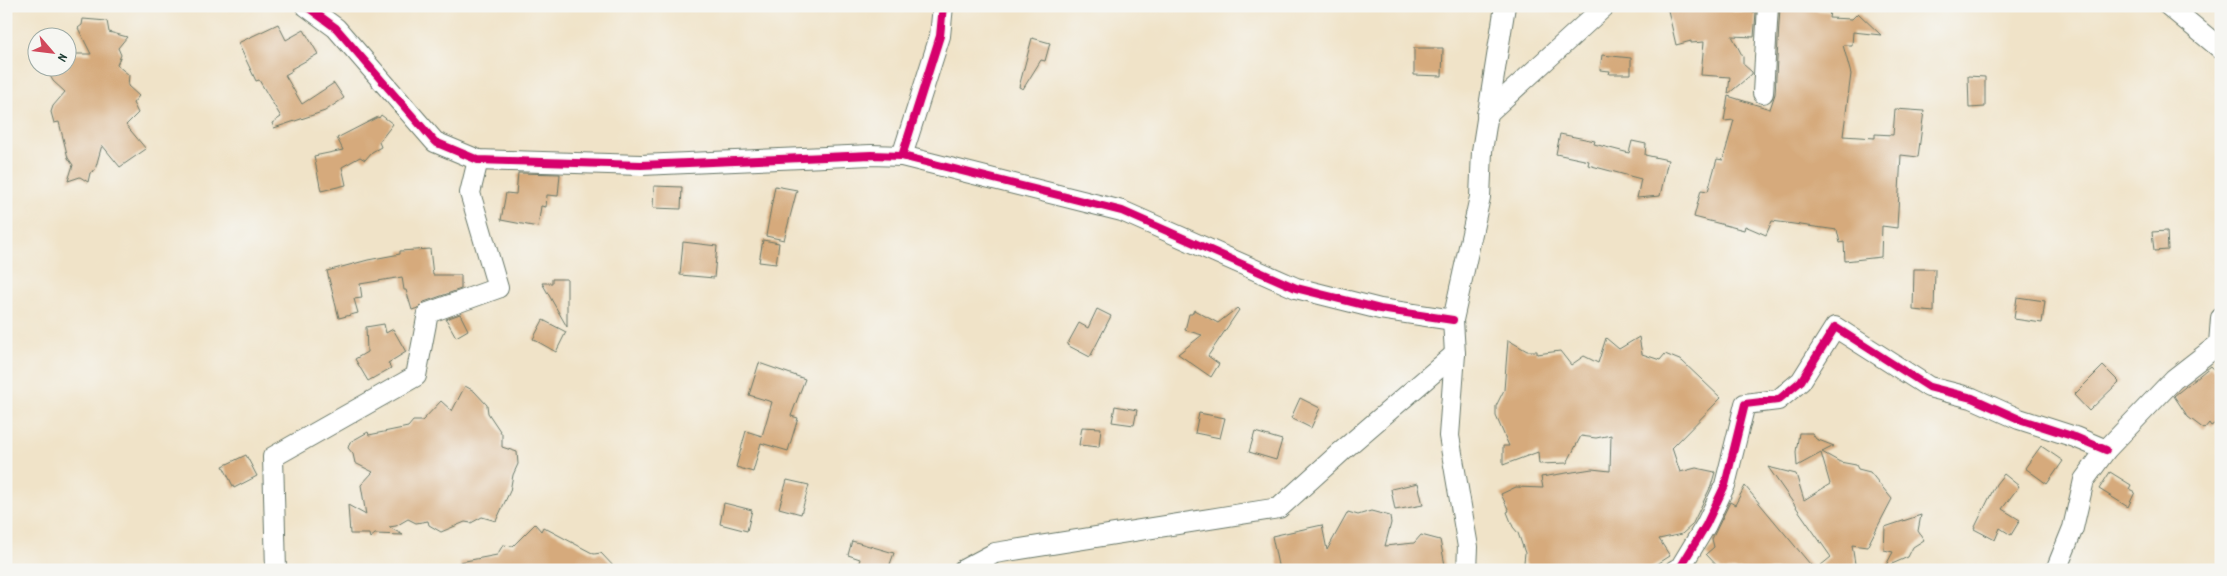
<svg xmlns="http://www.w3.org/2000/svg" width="2227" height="576" viewBox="0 0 2227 576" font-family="Dekko,sans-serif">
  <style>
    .building { fill: #d6aa7b }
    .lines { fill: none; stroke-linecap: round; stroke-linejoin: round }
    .street-casing { stroke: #687768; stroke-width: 22 }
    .street { stroke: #fff; stroke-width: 20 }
    .cycleway-casing { stroke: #f6f6f2; stroke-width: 11 }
    .cycleway { stroke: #d6006c; stroke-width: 8 }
  </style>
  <rect width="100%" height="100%" fill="#f6f6f2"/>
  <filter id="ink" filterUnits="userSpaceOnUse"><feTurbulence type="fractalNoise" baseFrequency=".02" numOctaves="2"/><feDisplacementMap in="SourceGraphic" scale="10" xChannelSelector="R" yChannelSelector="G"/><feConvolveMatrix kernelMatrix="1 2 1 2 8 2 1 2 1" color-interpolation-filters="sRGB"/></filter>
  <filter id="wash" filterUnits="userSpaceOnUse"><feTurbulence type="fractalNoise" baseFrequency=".0096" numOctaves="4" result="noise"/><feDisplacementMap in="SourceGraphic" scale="20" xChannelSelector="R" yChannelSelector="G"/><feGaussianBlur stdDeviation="1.12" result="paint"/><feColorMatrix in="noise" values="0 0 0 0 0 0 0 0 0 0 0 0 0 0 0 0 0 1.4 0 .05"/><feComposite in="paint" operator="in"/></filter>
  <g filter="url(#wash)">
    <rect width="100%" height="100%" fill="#f0e3c8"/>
    <g id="blocks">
      <g class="building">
        <path d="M1667 6H1732L1731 11 1756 12 1754 37 1732 36 1743 57V64L1752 72V74L1728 94 1730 77 1701 75 1704 42 1691 43V41L1676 45Z"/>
        <path d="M1780 7 1830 12 1829 18 1852 19 1858 13 1881 35 1853 32 1852 45H1843L1851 74 1843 136 1875 138V134L1893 135 1895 109 1924 111 1918 157 1901 155 1897 228 1882 226 1881 257 1845 261 1844 242 1840 243 1837 230 1772 221 1766 235 1745 226 1744 230 1694 217 1701 190 1708 191 1717 159 1723 160 1734 120 1724 121 1728 96 1770 109 1775 94Z"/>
        <path d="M83 19 107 21 109 32 127 37 118 48 121 55 117 65 129 75 128 86 139 96 133 103 138 113 126 125 146 149 120 167 102 145 95 170 90 173 88 182 80 177 68 181 73 165 68 158 59 122 54 123 51 112 53 106 65 92 53 81 46 68H68V54H91L78 28 82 25Z"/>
        <path d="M278 24 286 40 304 30 318 54 291 69 292 71 285 75 302 104 334 83 344 98 325 111 274 128 272 123 281 117 259 80 256 81 238 43Z"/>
        <path d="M1032 38 1050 43 1045 61 1041 60 1023 89 1019 87Z"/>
        <path d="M1414 48H1443L1442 76 1414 75Z"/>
        <path d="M1602 55 1631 58V74H1609L1610 71 1600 70Z"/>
        <path d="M1968 76 1985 77V107L1969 108Z"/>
        <path d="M381 115 393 124 379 142 381 147 372 152 365 160 360 157 342 167 346 185 321 191 314 156 343 150 337 138 378 117 379 118Z"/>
        <path d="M1560 134 1595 141 1594 144 1629 153 1632 141 1646 144 1645 155 1668 160 1660 196 1637 198 1641 179 1588 165 1589 161 1556 154Z"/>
        <path d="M518 173 560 174 558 196 547 195 546 207 541 206 538 227 501 220 506 193 516 194Z"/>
        <path d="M654 186 682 187 681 209 653 208Z"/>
        <path d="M775 186 797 190 784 240 766 236Z"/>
        <path d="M2167 231 2168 250 2154 251 2152 232Z"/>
        <path d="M763 240 779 243 776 264 759 262Z"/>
        <path d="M683 242 717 246 714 278 680 275Z"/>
        <path d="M430 249 433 275H461V289L424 302 418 308 412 310 406 290H404L402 277 360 284 362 298 354 299 358 313 339 318 327 271 368 260 400 254V251Z"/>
        <path d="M1914 269H1935L1934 312 1913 310Z"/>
        <path d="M552 279H567V327L542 283H552Z"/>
        <path d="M2017 297 2045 301 2042 323 2014 319Z"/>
        <path d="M1237 308 1239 310 1208 356 1219 364 1211 377 1178 354 1202 335 1185 330 1189 314H1192L1194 310 1218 323Z"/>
        <path d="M1097 309 1111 316 1090 357 1067 345 1079 323 1088 328Z"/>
        <path d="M460 314 468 330 456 337 446 319Z"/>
        <path d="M543 320 566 332 556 352 533 339Z"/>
        <path d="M384 324 386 333 393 329 406 352 388 363 391 368 368 381 355 359 367 352 366 327Z"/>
        <path d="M1639 337 1642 354 1660 360 1665 354 1682 361 1721 398 1672 448 1680 472 1696 468 1715 472 1711 486 1692 525 1682 534 1659 539 1670 556 1648 570H1530L1524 562 1525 553 1518 533 1513 527 1507 512 1509 511 1501 494 1516 487 1543 488 1541 477 1592 469 1610 471 1611 435 1596 438 1581 436 1567 463 1539 464 1538 452 1503 465V446H1509L1496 416V406L1504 390 1508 340 1527 351H1537V354L1560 351 1571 365 1584 356 1598 363 1606 338 1619 349Z"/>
        <path d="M759 363 805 379 791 416 798 418 788 451 761 443 753 472 736 467 746 431 762 436 772 402 749 395Z"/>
        <path d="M2103 366 2119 382 2089 411 2074 395Z"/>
        <path d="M2211 366 2221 377V419L2211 426 2209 423 2204 429 2188 417 2174 396Z"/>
        <path d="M465 386 474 391 487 405 488 413 502 434V447L517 452 518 464 513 475 510 491 496 521 482 517 471 523 465 522 441 532 429 525 428 521 416 523 408 519 396 526 389 527 403 535 375 534 370 538 369 534H350L348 505 366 515 361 485 373 472 355 463 353 454 348 448 350 442 368 432 369 435 408 427 413 421H422L441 401 452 411Z"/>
        <path d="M1300 398 1320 408 1311 428 1291 418Z"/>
        <path d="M1115 406 1137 410 1134 425 1112 422Z"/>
        <path d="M1199 413 1225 418 1220 438 1195 433Z"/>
        <path d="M1082 427 1101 428 1099 447 1079 445Z"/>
        <path d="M1255 432 1282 440 1276 460 1249 452Z"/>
        <path d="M1799 433H1812L1816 439 1834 446 1822 452 1840 462 1856 465 1858 469 1870 472 1892 499 1867 547 1852 545 1856 570H1815L1831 557 1768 467 1796 474 1804 500 1830 484 1821 453 1797 466 1796 452Z"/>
        <path d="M2041 446 2063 461 2047 484 2025 468Z"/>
        <path d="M246 455 257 476 234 488 223 466Z"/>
        <path d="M2110 472 2131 485 2129 489 2135 492 2128 507 2099 489Z"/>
        <path d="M2004 474 2019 486 2002 509 2020 520 2011 535 2000 528 1995 540 1974 529 1996 484Z"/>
        <path d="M787 480 809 485 801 514 779 508Z"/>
        <path d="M1418 483 1423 505 1395 510 1391 489Z"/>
        <path d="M1745 486 1815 570H1721L1706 554 1714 547 1712 539 1730 502 1735 505Z"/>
        <path d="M724 503 752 510 747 531 720 524Z"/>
        <path d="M1371 511 1390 516 1391 523 1385 546 1414 543 1421 535 1440 540 1446 570H1279L1272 536 1322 525 1327 550 1348 512 1358 515Z"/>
        <path d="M1921 515 1918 531 1924 540 1913 547 1908 557 1885 567 1893 552 1884 550 1885 527Z"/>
        <path d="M535 524 541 531 543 527 594 554 601 553 617 570H461L460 562 497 555 503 545 513 546Z"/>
        <path d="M852 541 894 553 888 570H857L860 559 848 555Z"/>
      </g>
    </g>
  </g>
  <g filter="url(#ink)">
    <use href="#blocks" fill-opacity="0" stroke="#687768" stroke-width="1"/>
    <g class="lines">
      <defs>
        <g id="street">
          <path d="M306 6 336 28 435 142 478 160 641 165 871 155 902 156"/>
          <path d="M943 6 940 36 902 156 1122 211 1296 288 1380 309 1453 320"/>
          <path d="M2169 6 2221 49"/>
          <path d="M1763 93 1768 6"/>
          <path d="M1487 114 1605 6"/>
          <path d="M276 570 273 457 416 376 428 313 498 288 470 193 478 160"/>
          <path d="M963 570 995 553 1279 508 1342 451 1455 354"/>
          <path d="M1467 570 1468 547 1449 436 1455 354 1453 320 1480 197 1482 151 1505 6"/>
          <path d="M1675 570 1680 568 1706 525 1725 485 1745 404 1778 400 1801 381 1835 327 1929 387 1972 398 2019 419 2075 437 2106 450"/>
          <path d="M2056 570 2073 528 2084 480 2106 450 2174 379 2219 344 2221 318"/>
        </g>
      </defs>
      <use href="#street" class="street-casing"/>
      <use href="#street" class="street"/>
      <defs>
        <g id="cycleway">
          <path d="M306 6 336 28 435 142 478 160 641 165 871 155 902 156"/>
          <path d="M943 6 940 36 902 156 1122 211 1296 288 1380 309 1453 320"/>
          <path d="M1675 570 1680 568 1706 525 1725 485 1745 404 1778 400 1801 381 1835 327 1929 387 1972 398 2019 419 2075 437 2106 450"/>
        </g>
      </defs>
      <use href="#cycleway" class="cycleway-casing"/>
      <use href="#cycleway" class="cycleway"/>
    </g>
  </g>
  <rect width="2227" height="576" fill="none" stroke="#f6f6f2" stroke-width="25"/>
  <g transform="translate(52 52) rotate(118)"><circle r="24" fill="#f6f6f2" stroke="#a0aca6"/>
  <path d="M0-4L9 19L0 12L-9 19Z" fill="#d1495b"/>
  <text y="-8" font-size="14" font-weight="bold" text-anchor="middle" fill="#1f3d34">N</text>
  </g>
</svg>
